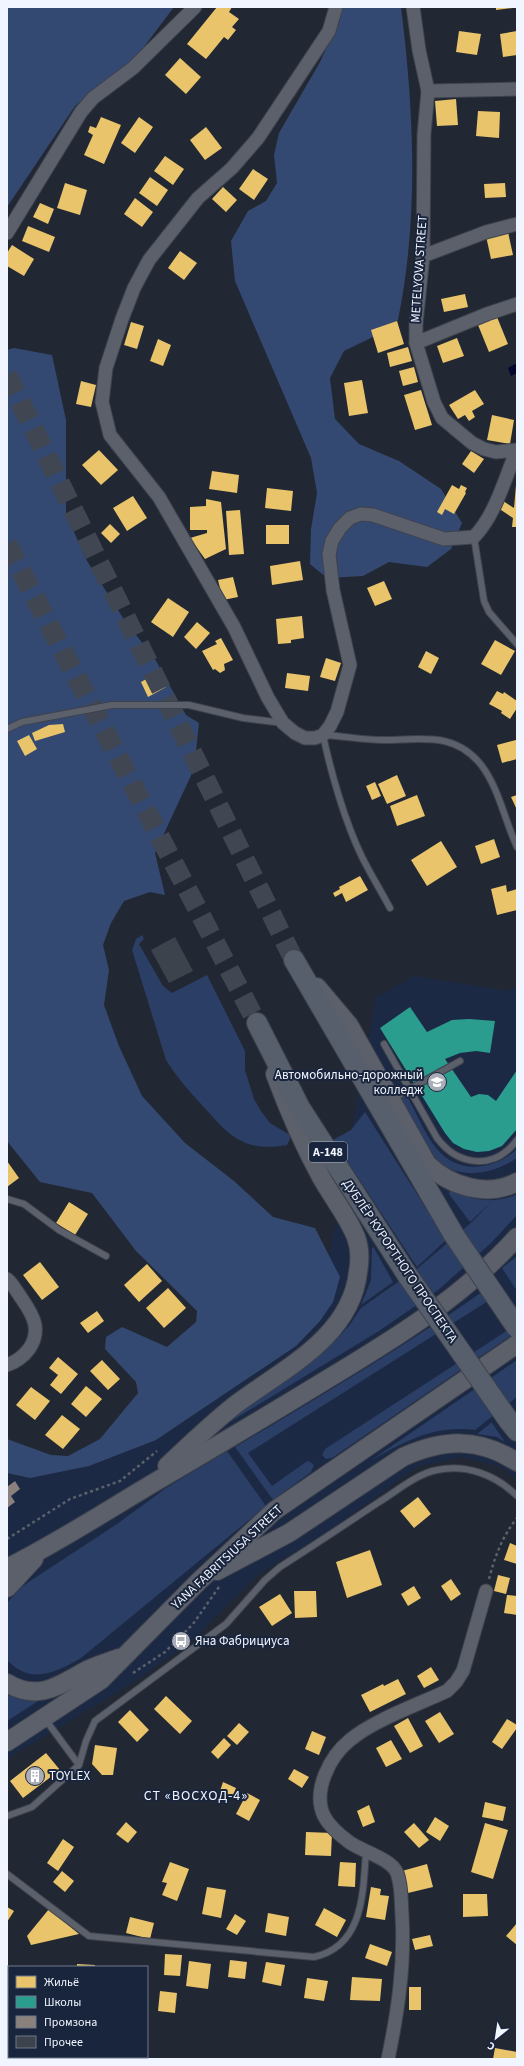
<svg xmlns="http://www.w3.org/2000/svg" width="524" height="2066" viewBox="0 0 524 2066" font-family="'Source Sans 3',sans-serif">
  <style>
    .built { fill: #1c2944 }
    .green { fill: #2b3e65 }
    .forest { fill: #344971 }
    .water { fill: #03072c }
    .homes { fill: #e9c46a }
    .schools { fill: #2a9d8f }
    .industry { fill: #8a817c }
    .building { fill: #3d434d }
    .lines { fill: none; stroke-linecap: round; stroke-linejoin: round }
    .primary-tunnel { stroke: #404752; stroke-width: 20; stroke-dasharray: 20 10; stroke-linecap: butt }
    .lane-casing { stroke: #3e424c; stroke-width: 8 }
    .street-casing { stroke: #3e424c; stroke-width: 15 }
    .secondary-casing { stroke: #3e424c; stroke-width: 20 }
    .primary-casing { stroke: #3e424c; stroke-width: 22 }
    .path { stroke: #5b606a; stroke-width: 2.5; stroke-dasharray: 3 3; stroke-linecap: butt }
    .lane { stroke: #5b606b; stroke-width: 6 }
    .street { stroke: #5b606b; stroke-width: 13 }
    .secondary { stroke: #5b606b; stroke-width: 18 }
    .primary { stroke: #575f6d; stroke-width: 20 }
    .primary-bridge-casing { stroke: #3e424c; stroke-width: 22; stroke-linecap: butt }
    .primary-bridge { stroke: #575f6d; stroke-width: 20 }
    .labels { text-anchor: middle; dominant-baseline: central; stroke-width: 4; stroke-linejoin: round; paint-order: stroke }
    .shield { fill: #19253c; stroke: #b0b7c4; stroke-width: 1 }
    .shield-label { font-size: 12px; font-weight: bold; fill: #f0f5ff }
    .street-label { font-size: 13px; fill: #f0f5ff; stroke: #19253c }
    .poi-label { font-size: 13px; fill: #f0f5ff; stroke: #19253c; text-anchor: start }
    .neighbourhood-label { font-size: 14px; letter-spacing: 1px; fill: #f0f5ff; stroke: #19253c }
  </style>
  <rect width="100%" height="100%" fill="#212834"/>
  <path class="built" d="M414 976 509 991 517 987V1480L501 1467 461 1457 417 1467 328 1532 260 1573 188 1644 132 1683 7 1759V1473L30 1478 89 1466 156 1440 296 1346 320 1321 340 1277 329 1258 376 997Z"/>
  <g class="green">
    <path d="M142 935 144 939 139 944 163 986 172 993 207 975 245 1051V1070L254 1099 261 1111 270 1123 290 1135V1139L287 1145C242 1153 228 1134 201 1104 188 1090 176 1076 166 1060L132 950 136 939Z"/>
    <path d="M405 1096 408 1098C417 1114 425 1135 437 1149 458 1175 495 1170 517 1149V1158C489 1177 452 1181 428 1153 418 1141 408 1113 400 1098Z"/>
    <path d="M365 1112 446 1240 417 1267 333 1140 351 1130Z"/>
    <path d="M450 1189C469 1200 497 1205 517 1194V1215L491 1243 437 1291 379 1331 225 1425 223 1422 325 1350 349 1326 361 1308 418 1268 472 1222 491 1202 470 1222 449 1194Z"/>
    <path d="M372 1247 374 1248 393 1282 361 1305 371 1280Z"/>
    <path d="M517 1256V1291L502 1268Z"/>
    <path d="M482 1292 488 1301 248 1453 272 1486 306 1462 309 1461 314 1465 311 1472 273 1500 235 1447C319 1397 402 1348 482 1292Z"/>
    <path d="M508 1330 512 1335 332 1458 326 1459 322 1455 325 1449Z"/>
    <path d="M517 1360V1397L475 1430C433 1425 406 1441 370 1461Z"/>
    <path d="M491 1423H492L505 1442 497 1437 477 1434Z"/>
    <path d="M227 1451 266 1506 81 1658C55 1673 31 1685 7 1660V1603L21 1587 117 1524 166 1488Z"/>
    <path d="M7 1690 43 1698 7 1721Z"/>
  </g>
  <g class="forest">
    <path d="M7 7H174L131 64 96 88 75 106 7 207Z"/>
    <path d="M339 7H401C414 111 419 217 398 320L377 335 344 351 330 378 335 419 359 444 399 461 441 489 462 523 451 549 427 567 389 562 363 576 327 578 310 564 311 529 317 493 311 458 235 281 231 241 248 211 266 201 277 183 274 155 279 133 320 62 336 26Z"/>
    <path d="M14 348 52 355 66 420V514L87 561 125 621 155 659 186 715 199 723 194 769 155 853 165 895 150 892 124 901 111 923 103 945 109 970 104 1005 119 1046 142 1096 185 1143 234 1181 273 1217 315 1228 340 1277 333 1302 320 1321 296 1346 156 1440 89 1466 30 1478 7 1473V1439L51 1455 68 1456 100 1439 138 1393 136 1382 105 1349 106 1337 122 1327 167 1347 196 1322 197 1311 136 1251 92 1193 40 1182 7 1141V350Z"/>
  </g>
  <path class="water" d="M517 363V373L511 376 508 368Z"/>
  <g class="homes">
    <path d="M217 7H232L229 12 239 19 232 27 236 30 228 40 224 37 206 59 187 44Z"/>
    <path d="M496 7H513V8L496 10Z"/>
    <path d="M459 31 481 34 477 55 456 52Z"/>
    <path d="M517 31V55L503 57 500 34Z"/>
    <path d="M180 58 201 77 186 94 165 75Z"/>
    <path d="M456 99 458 125 437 126 435 101Z"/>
    <path d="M478 111 500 112 499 138 476 136Z"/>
    <path d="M101 117 121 125 104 164 84 155 93 135 88 132 90 126 96 128Z"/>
    <path d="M139 117 153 127 135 153 121 143Z"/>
    <path d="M206 127 222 148 205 160 190 140Z"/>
    <path d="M165 156 184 169 173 185 154 171Z"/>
    <path d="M253 169 268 179 254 200 239 189Z"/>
    <path d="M150 177 168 190 157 206 139 193Z"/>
    <path d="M65 183 87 190 80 215 57 208Z"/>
    <path d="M505 183 506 197 485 198 484 184Z"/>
    <path d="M223 187 237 200 226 212 212 199Z"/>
    <path d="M135 198 153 212 142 227 124 214Z"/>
    <path d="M40 203 54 209 48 224 33 217Z"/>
    <path d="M28 226 55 237 49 252 22 241Z"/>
    <path d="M508 232 513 255 491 259 486 236Z"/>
    <path d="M12 245 34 259 24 276 7 266V253Z"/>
    <path d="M180 251 197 263 184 280 168 268Z"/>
    <path d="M465 294 468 307 444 312 441 299Z"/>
    <path d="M497 317 508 344 489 352 478 325Z"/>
    <path d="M397 321 404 344 378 353 371 330Z"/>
    <path d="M131 322 144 326 137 349 124 345Z"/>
    <path d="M457 338 464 356 443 363 437 346Z"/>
    <path d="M158 339 171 345 163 366 150 361Z"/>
    <path d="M408 347 412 361 390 367 387 353Z"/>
    <path d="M414 367 418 382 403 386 399 371Z"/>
    <path d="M362 380 368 413 349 416 344 383Z"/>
    <path d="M81 381 96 385 91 407 76 404Z"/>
    <path d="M421 390 432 425 415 430 404 395Z"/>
    <path d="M475 390 484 404 472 411 475 417 469 421 465 415 458 419 449 405Z"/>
    <path d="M492 415 514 420 510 444 487 440Z"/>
    <path d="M99 450 118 470 101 485 82 465Z"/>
    <path d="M471 451 484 459 474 473 462 464Z"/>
    <path d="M212 471 239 475 237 493 209 489Z"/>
    <path d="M452 485 459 489 461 485 467 488 465 492 466 493 454 514 445 509 442 515 437 512Z"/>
    <path d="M516 485H517V527H512L513 518 495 506 500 499 514 508Z"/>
    <path d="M267 488 293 491 291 511 265 508Z"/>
    <path d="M133 496 147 518 127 531 113 508Z"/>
    <path d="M206 499 221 502 226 549 205 559 190 538 207 533V530H190V507L206 506Z"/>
    <path d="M240 510 244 554 229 555 226 511Z"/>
    <path d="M110 524 120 534 111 543 101 533Z"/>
    <rect x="266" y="525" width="23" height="19"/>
    <path d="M300 561 303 580 272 585 270 566Z"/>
    <path d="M233 577 238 597 223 600 218 580Z"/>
    <path d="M384 581 392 599 375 606 367 588Z"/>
    <path d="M168 598 189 612 173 637 151 622Z"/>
    <path d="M302 616 304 638 291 640V643L278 644 276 619Z"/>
    <path d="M197 622 210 633 196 649 184 637Z"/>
    <path d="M221 638 233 660 224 664 225 670 220 673 215 669 213 670 202 651 217 644 215 641Z"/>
    <path d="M495 640 515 651 501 675 481 664Z"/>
    <path d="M426 651 439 658 431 674 418 667Z"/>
    <path d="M326 658 341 663 335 681 320 677Z"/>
    <path d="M159 672 166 687 148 697 141 682Z"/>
    <path d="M287 673 310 676 308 691 285 688Z"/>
    <path d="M497 691 503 694 504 692 517 701V708L510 719 501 713 502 711 489 704Z"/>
    <path d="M63 724 65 732 35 741 32 733 49 725Z"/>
    <path d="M29 735 37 749 25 756 17 741Z"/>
    <path d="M516 740 517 759 502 763 497 745Z"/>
    <path d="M397 775 406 796 387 804 378 784Z"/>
    <path d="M375 782 381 796 372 800 366 786Z"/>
    <path d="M417 795 425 816 397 826 390 806Z"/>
    <path d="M517 795V810L511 797Z"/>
    <path d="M494 839 500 857 481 864 475 846Z"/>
    <path d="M441 841 457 867 427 886 411 860Z"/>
    <path d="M360 876 368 890 346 902 342 893 335 897 333 893 340 889 339 887Z"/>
    <path d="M506 885 507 892 517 889V910L497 915 491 889Z"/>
    <path d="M7 1161 19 1178 7 1187Z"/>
    <path d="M69 1202 88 1214 75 1235 56 1223Z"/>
    <path d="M40 1262 59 1287 42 1300 23 1275Z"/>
    <path d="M147 1264 162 1281 139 1302 124 1285Z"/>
    <path d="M168 1288 186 1308 164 1328 146 1308Z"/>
    <path d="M97 1311 104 1321 88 1333 80 1323Z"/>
    <path d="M58 1357 78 1374 61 1394 50 1385 58 1375 49 1368Z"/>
    <path d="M102 1360 120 1379 108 1390 90 1371Z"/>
    <path d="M86 1386 102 1399 86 1417 71 1404Z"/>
    <path d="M31 1387 50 1401 35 1420 16 1405Z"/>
    <path d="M62 1415 80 1429 63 1449 45 1435Z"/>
    <path d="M418 1497 431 1514 414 1528 400 1511Z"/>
    <path d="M510 1543 517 1546V1564L504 1560Z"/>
    <path d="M370 1550 382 1585 347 1598 336 1562Z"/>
    <path d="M498 1575 510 1578 506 1594 494 1591Z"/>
    <path d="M451 1579 461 1594 451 1601 441 1586Z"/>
    <path d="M414 1586 421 1598 408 1606 401 1594Z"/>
    <path d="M294 1591H316L317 1617 295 1618Z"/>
    <path d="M280 1594 292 1613 272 1626 259 1607Z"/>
    <path d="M507 1595 517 1596V1615L504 1613Z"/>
    <path d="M431 1667 439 1680 424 1688 417 1676Z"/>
    <path d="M398 1679 406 1694 370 1712 361 1695 383 1684 384 1686Z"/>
    <path d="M166 1696 192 1721 180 1734 154 1709Z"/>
    <path d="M130 1710 149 1730 137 1742 118 1722Z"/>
    <path d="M440 1712 454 1734 439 1743 425 1721Z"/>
    <path d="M408 1718 423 1746 410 1753 394 1726Z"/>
    <path d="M507 1719 517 1725V1728L502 1749 492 1742Z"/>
    <path d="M239 1723 249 1732 237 1745 227 1736Z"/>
    <path d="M312 1731 326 1737 319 1755 305 1749Z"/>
    <path d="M224 1738 231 1745 218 1759 211 1752Z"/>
    <path d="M391 1740 402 1759 386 1767 376 1748Z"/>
    <path d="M95 1745 117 1748 113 1775H102L92 1764Z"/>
    <path d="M46 1753 60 1770 23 1798 10 1781Z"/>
    <path d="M294 1769 309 1777 302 1788 288 1779Z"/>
    <path d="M223 1782 236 1788 232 1799 219 1794Z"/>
    <path d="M247 1793 260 1800 249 1821 236 1814Z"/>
    <path d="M485 1802 506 1807 503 1821 482 1817Z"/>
    <path d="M369 1805 375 1822 363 1827 357 1811Z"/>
    <path d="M435 1817 449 1826 440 1841 426 1832Z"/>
    <path d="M126 1822 137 1832 128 1843 116 1834Z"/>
    <path d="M414 1823 429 1840 419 1848 404 1832Z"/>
    <path d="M485 1823 508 1830 493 1879 471 1872Z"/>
    <path d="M306 1832 332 1833 331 1856 305 1855Z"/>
    <path d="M63 1839 74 1847 58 1871 47 1863Z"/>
    <path d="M170 1862 189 1869 177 1901 162 1895 167 1883 162 1882Z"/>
    <path d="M340 1862 356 1863 355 1887 338 1886Z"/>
    <path d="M427 1864 433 1887 408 1893 402 1871Z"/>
    <path d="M62 1871 74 1881 65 1892 53 1882Z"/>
    <path d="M207 1887 226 1890 221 1918 202 1914Z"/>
    <path d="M371 1887 381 1889 380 1895 389 1896 385 1920 366 1917Z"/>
    <path d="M463 1894H487L488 1916 463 1917Z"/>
    <path d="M7 1907 14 1911 7 1922Z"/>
    <path d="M324 1908 346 1920 337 1937 315 1925Z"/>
    <path d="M49 1909 79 1934 31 1945 27 1936Z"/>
    <path d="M268 1913 289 1917 286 1936 265 1932Z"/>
    <path d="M235 1914 246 1921 237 1935 226 1929Z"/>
    <path d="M130 1917 154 1923 150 1939 126 1933Z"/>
    <path d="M517 1923V1945L506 1936Z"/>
    <path d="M430 1935 433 1946 415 1950 412 1939Z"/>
    <path d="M370 1944 392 1952 387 1966 365 1958Z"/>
    <path d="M165 1954 182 1955 180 1976 164 1975Z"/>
    <path d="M230 1960 247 1962 245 1979 228 1977Z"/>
    <path d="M189 1961 211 1964 208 1989 186 1986Z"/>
    <path d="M266 1962 285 1965 281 1986 262 1982Z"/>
    <path d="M77 1964 95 1965V1967H77Z"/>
    <path d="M352 1977 382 1979 380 2001 350 2000Z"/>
    <path d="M307 1978 328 1981 324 2001 304 1998Z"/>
    <rect x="409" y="1987" width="12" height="23"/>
    <path d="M160 1991 177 1993 175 2013 158 2011Z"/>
    <rect x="7" y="1997" width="2" height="34"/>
    <path d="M495 2048 517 2052 516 2059H493Z"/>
  </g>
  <path class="schools" d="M410 1007 427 1032 452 1020 469 1019 495 1021 490 1053 476 1051 460 1053 445 1059 471 1097 479 1094 488 1095 496 1101 517 1070V1129L502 1146 489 1151 477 1152 464 1149 453 1143 445 1133 380 1028Z"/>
  <path class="industry" d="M15 1481 20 1489 11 1496 15 1502 7 1508V1487Z"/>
  <path class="building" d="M175 937 193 971 169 983 151 950Z"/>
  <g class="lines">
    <g class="primary-tunnel">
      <path d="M7 375 294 960"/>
      <path d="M7 544 257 1023"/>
    </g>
    <defs>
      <g id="lane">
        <path d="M474 537 484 601 489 612 517 644"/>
        <path d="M7 729 22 722 112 705H189L243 718 283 723"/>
        <path d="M390 908C381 891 371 875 362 857 345 822 331 773 323 735 343 736 364 740 384 740 421 740 455 731 482 766 499 789 505 821 517 847"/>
        <path d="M384 1044 437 1138C458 1166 494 1171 517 1140"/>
        <path d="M392 1099 460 1061"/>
        <path d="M7 1199 24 1204 59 1230 106 1256"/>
        <path d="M45 1719 79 1765"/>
        <path d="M7 1816 32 1807 79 1765 86 1741 95 1721 226 1624 265 1580 280 1567C313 1546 346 1524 379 1502 397 1491 416 1474 437 1470 467 1464 496 1475 517 1496"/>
        <path d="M7 1874 89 1936 314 1957C364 1946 363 1892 366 1851"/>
      </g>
      <g id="street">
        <path d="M336 7 329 31 258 138 232 168 198 198 149 260 134 288 122 319 106 368 102 402 110 435 159 497 234 627 268 698 283 723 295 733 305 738H315L323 735 330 726 337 712 350 665 333 590 329 554 332 541 340 528 350 518 361 514 373 515 444 539 474 537C496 514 504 480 517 450"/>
        <path d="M413 7 419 50 428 91 424 134 423 256 416 324V343L434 402 442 418 472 443 484 449 496 452 517 450"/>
        <path d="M428 91 517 89"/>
        <path d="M7 233 81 112 93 98 133 68 195 7"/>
        <path d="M423 256 486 232 517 224"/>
        <path d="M416 343 487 314 517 304"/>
        <path d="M7 1279C13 1284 17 1292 22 1299 33 1315 42 1330 29 1349 23 1357 16 1362 7 1365"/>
        <path d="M388 2059C398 2011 405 1964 402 1915 401 1901 402 1886 397 1873 392 1859 361 1851 349 1842 341 1836 329 1826 324 1816 312 1791 330 1756 350 1740 372 1721 419 1704 447 1691L456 1682 463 1671 486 1591"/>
      </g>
      <g id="secondary">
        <path d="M317 987 349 1025 427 1164C450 1186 487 1198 517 1182"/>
        <path d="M167 1466C189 1445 211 1424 235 1405 281 1370 351 1338 358 1272 360 1261 360 1248 356 1237 347 1215 332 1197 321 1177 303 1144 288 1109 275 1074"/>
        <path d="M7 1568C65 1539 118 1503 174 1471 223 1442 272 1413 321 1383 391 1341 462 1298 517 1237"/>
        <path d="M217 1571 289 1533 403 1457C444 1439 478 1437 517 1462"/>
        <path d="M7 1588 34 1559"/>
        <path d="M7 1683C39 1702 59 1685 87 1670 97 1665 108 1662 119 1658"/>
        <path d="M7 1742 101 1680 199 1581 274 1511 517 1344"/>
      </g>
      <g id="primary">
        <path d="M294 960 454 1235"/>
        <path d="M257 1023 300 1108 408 1276"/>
        <path d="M509 1421 517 1431"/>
      </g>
    </defs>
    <use href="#lane" class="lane-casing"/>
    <use href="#street" class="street-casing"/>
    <use href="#secondary" class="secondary-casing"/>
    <use href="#primary" class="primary-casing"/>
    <g class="path">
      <path d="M7 1539 70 1499 120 1481 157 1451"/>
      <path d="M489 1579C495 1556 502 1537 517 1518"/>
      <path d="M133 1673 165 1652 193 1624 219 1587"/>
    </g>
    <use href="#lane" class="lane"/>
    <use href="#street" class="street"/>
    <use href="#secondary" class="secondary"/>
    <use href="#primary" class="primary"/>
    <defs>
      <g id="primary-bridge">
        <path d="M454 1235 517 1328"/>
        <path d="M408 1276 509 1421"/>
      </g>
    </defs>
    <use href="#primary-bridge" class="primary-bridge-casing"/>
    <use href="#primary-bridge" class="primary-bridge"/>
  </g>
  <defs>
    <symbol id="university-disc" viewBox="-11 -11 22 22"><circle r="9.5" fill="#a8adb8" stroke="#19253c"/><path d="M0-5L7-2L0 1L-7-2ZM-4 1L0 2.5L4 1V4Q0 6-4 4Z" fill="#fff"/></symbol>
    <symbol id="bus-disc" viewBox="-11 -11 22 22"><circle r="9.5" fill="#a8adb8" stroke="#19253c"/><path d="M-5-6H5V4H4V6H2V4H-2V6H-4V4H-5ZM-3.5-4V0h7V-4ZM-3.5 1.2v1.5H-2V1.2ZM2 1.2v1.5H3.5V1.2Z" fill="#fff"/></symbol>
    <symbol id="building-disc" viewBox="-11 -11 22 22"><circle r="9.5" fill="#a8adb8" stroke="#19253c"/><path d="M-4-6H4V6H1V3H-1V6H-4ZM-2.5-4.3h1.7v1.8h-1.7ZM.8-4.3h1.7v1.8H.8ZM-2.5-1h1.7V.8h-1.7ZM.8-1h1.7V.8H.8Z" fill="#fff"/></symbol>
  </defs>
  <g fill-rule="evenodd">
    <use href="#university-disc" x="426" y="1071" width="22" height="22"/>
    <use href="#bus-disc" x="170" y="1630" width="22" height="22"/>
    <use href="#building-disc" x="24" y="1765" width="22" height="22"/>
  </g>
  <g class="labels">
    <rect class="shield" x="309" y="1142" width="38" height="20" rx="3"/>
    <g class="shield-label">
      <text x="328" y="1152">А-148</text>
    </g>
    <g class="street-label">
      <text transform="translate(419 269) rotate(-86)">METELYOVA STREET</text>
      <text transform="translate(400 1261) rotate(56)">ДУБЛЁР КУРОРТНОГО ПРОСПЕКТА</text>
      <text transform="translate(227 1557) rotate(-43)">YANA FABRITSIUSA STREET</text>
    </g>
    <g class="poi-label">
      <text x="423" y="1075" text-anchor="end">Автомобильно-дорожный<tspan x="423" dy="15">колледж</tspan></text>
      <text x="195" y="1641">Яна Фабрициуса</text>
      <text x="49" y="1776">TOYLEX</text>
    </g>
    <g class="neighbourhood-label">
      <text x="196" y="1796">СТ «ВОСХОД-4»</text>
    </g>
  </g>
  <rect width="524" height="2066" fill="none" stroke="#f0f5ff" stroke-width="16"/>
  <rect x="8" y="1966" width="140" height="92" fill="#19253c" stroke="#6f788a"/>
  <rect x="16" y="1976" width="20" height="12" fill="#e9c46a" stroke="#6f788a"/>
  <text x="44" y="1986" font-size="12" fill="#f0f5ff">Жильё</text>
  <rect x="16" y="1996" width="20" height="12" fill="#2a9d8f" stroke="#6f788a"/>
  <text x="44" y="2006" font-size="12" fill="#f0f5ff">Школы</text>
  <rect x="16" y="2016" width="20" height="12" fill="#8a817c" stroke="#6f788a"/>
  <text x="44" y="2026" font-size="12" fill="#f0f5ff">Промзона</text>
  <rect x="16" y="2036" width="20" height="12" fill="#3d434d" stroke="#6f788a"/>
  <text x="44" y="2046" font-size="12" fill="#f0f5ff">Прочее</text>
  <g transform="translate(496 2038) rotate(210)" stroke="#19253c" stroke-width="3" paint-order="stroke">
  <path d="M0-3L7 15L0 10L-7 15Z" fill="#f0f5ff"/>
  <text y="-6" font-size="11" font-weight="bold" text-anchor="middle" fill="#f0f5ff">С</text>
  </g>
</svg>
